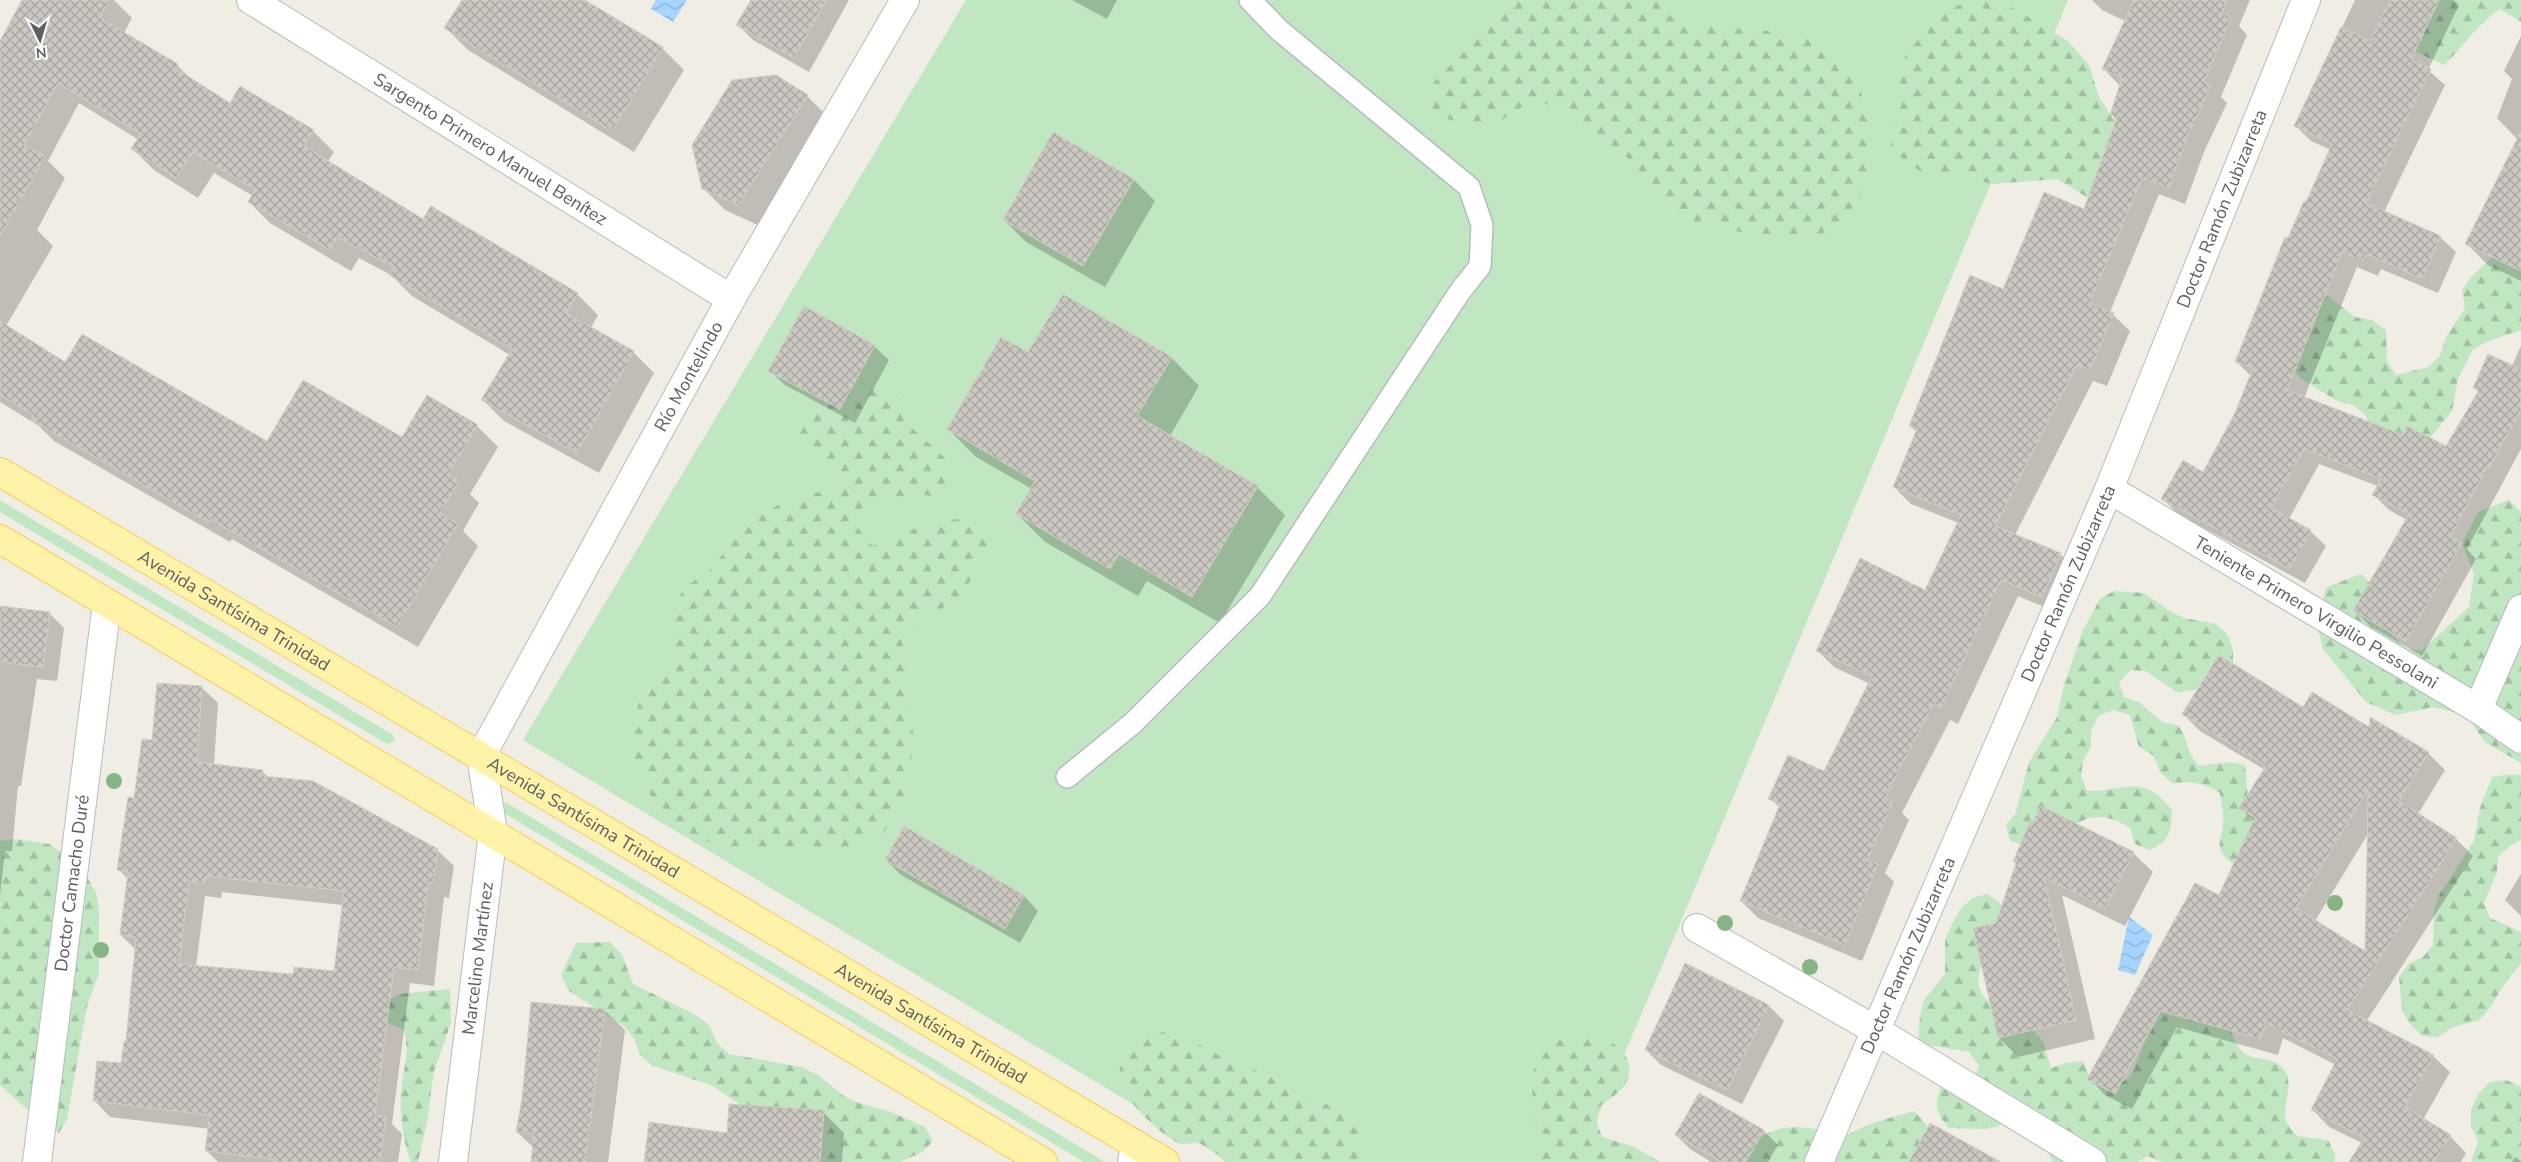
<svg xmlns="http://www.w3.org/2000/svg" width="2521" height="1162" viewBox="0 0 2521 1162" font-family="'Nunito Sans',sans-serif">
  <style>
    .green { fill: #c0e7c1 }
    .forest { fill: url(#forest-firs) }
    .water { fill: url(#water-waves) }
    .shadow { fill: #0003; fill-rule: evenodd }
    .building { fill: url(#building-cross-hatch); stroke: #d4cfc2; fill-rule: evenodd }
    .lines { fill: none; stroke-linecap: round; stroke-linejoin: round }
    .service-casing { stroke: #b7babf; stroke-width: 24 }
    .minor-casing { stroke: #b7babf; stroke-width: 30 }
    .primary-casing { stroke: #f6cd57; stroke-width: 30 }
    .service { stroke: #fff; stroke-width: 21 }
    .minor { stroke: #fff; stroke-width: 28 }
    .primary { stroke: #fff3aa; stroke-width: 28 }
    .tree { fill: #87b485 }
    .labels { text-anchor: middle; dominant-baseline: central; stroke-width: 4; stroke-linejoin: round; paint-order: stroke }
    .street-label { font-size: 18px; fill: #5c6065; stroke: #fff }
  </style>
  <defs>
    <pattern id="forest-firs" width="22" height="20" patternUnits="userSpaceOnUse" patternTransform="scale(1.25)"><rect width="22" height="20" fill="#c0e7c1"/><path d="M5 1l3.5 6h-7zM16 11l3.5 6h-7z" fill="#9fbfa0"/></pattern>
    <pattern id="water-waves" width="16" height="10" patternUnits="userSpaceOnUse" patternTransform="scale(1.25)"><rect width="16" height="10" fill="#a5d5ff"/><path d="M0 5q4-4 8 0t8 0" fill="none" stroke="#8ab0d2"/></pattern>
    <pattern id="building-cross-hatch" width="8" height="8" patternUnits="userSpaceOnUse" patternTransform="scale(1.25)"><rect width="8" height="8" fill="#cac8c1"/><path d="M0 0l8 8M0 8l8-8" fill="none" stroke="#a7a6a0"/></pattern>
  </defs>
  <rect width="100%" height="100%" fill="#efede4"/>
  <g class="green">
    <path d="M966 0H2068L1682 919 1578 1162H1230L523 740Z"/>
    <path d="M0 500 393 735 395 741 387 744 0 512Z"/>
    <path d="M504 803H507L1105 1162H1084L502 812V804Z"/>
  </g>
  <g class="forest">
    <path d="M1503 0H1655L1678 23 1779 32 1810 39 1835 59 1860 85 1872 145 1868 176 1856 203 1833 231 1799 238 1767 237 1699 224 1671 207 1627 157 1597 136 1565 107 1531 102 1503 119 1471 123 1434 117 1430 86 1475 40Z"/>
    <path d="M1984 0 2013 8 2068 41 2089 65 2099 97 2134 151 2118 206 2085 196 2057 179 1992 184 1959 175H1925L1891 150 1897 86 1906 55 1926 30 1949 7Z"/>
    <path d="M2416 0H2521V22L2500 9C2478 23 2463 47 2444 65L2399 44Z"/>
    <path d="M2498 252 2521 257V330L2489 341 2473 349 2458 379 2452 411 2431 437 2399 449 2371 432 2366 416 2353 405 2337 401 2300 378 2289 365 2312 297 2328 296 2355 317 2372 320 2386 330 2387 361 2396 375 2428 367 2440 356 2446 337 2465 308 2462 291 2471 277Z"/>
    <path d="M865 380 895 388 903 420 952 464 945 497 912 494 879 502 852 520 872 546 931 522 968 518 992 542 959 601 925 615 902 640 914 741 904 805 883 833 854 851 722 846 689 835 660 812 644 784 634 754 633 722 643 690 661 681 675 651 673 618 683 588 709 571 749 523 778 505 808 494 839 489 823 461 796 441 811 412 840 401Z"/>
    <path d="M2509 500 2521 512V763L2485 742 2466 715 2433 707 2395 715 2366 702 2323 649 2316 618 2327 587 2361 574 2384 596 2385 628 2407 649 2422 650 2469 607 2474 574 2462 543 2478 512Z"/>
    <path d="M2114 591 2144 593 2170 611 2184 618 2216 624 2227 634 2233 650V666L2210 686 2178 693 2146 671 2131 670 2119 682 2124 697 2139 702 2162 722 2179 726C2189 742 2186 752 2199 766L2230 762 2245 765 2248 798 2269 822 2235 866C2215 850 2219 848 2223 825 2225 816 2221 803 2220 793 2204 783 2191 781 2172 783L2160 772 2154 756 2139 747 2130 715 2113 710 2098 716 2091 731V746L2083 761 2081 776 2087 791C2128 792 2140 771 2172 810 2171 832 2170 840 2150 850L2135 844 2130 828C2092 803 2072 825 2043 851L2010 841 2006 825 2016 813 2029 762 2057 717 2064 685 2083 630 2100 599Z"/>
    <path d="M2510 774 2521 775V840L2510 846 2498 857 2497 872 2484 903 2490 918 2521 932V964L2506 981 2490 1008 2479 1020 2451 1028 2438 1037 2422 1036 2410 1024 2402 1010 2399 977 2408 964 2423 957 2433 945 2434 911 2439 895 2474 841 2480 808 2492 777Z"/>
    <path d="M16 839 49 844 78 863 96 892 99 908V973L87 1006 67 1119 59 1133 44 1125 0 1085V841Z"/>
    <path d="M1987 894 2000 903 2006 919C1998 935 1983 957 1979 974 1971 1006 2022 1018 2039 1036 2045 1043 2048 1058 2051 1068L2066 1063 2083 1061 2089 1076 2117 1086 2131 1076 2143 1046 2168 999 2229 1027C2233 1035 2237 1049 2245 1054 2259 1062 2277 1056 2286 1073 2294 1088 2280 1108 2287 1123 2289 1128 2294 1132 2297 1136L2328 1140 2335 1154V1162H2162L2148 1156 2137 1162H2053L2047 1150 2010 1115 1998 1127 1982 1129 1949 1128C1935 1111 1933 1104 1943 1084L1972 1082 1979 1066 1969 1052 1918 1043 1920 1015 1924 1000 1945 974V941L1951 926 1960 910 1972 898Z"/>
    <path d="M610 942 622 955 633 984 694 1014 709 1025 717 1043 729 1054 801 1067 818 1075 844 1096 859 1103 891 1112 925 1127 933 1141 921 1153 899 1162H774L742 1106 713 1086 653 1066 640 1055 635 1040 625 1027 569 991 561 975 576 943Z"/>
    <path d="M450 989 451 1023 434 1071 427 1122 418 1162H411C404 1146 399 1110 401 1092 403 1069 410 1053 404 1030L377 1018 385 1003 400 994Z"/>
    <path d="M1175 1031C1200 1043 1223 1061 1249 1067L1351 1116 1360 1129V1162H1225C1218 1155 1207 1145 1197 1143 1190 1142 1184 1146 1178 1143 1160 1134 1127 1102 1120 1084 1117 1076 1120 1065 1124 1058 1135 1039 1154 1032 1175 1031Z"/>
    <path d="M1597 1036C1618 1043 1639 1060 1625 1085 1620 1093 1606 1101 1598 1108L1597 1123 1602 1137 1632 1146 1661 1162H1534C1547 1119 1506 1060 1566 1037 1574 1034 1588 1036 1597 1036Z"/>
    <path d="M2506 1080 2521 1087V1162H2471L2478 1141 2471 1126V1110L2478 1094 2490 1082Z"/>
    <path d="M1914 1111 1926 1124 1940 1162H1737C1762 1131 1776 1123 1816 1129 1826 1131 1834 1136 1845 1135 1852 1134 1857 1129 1863 1127 1879 1120 1897 1116 1914 1111Z"/>
  </g>
  <g class="water">
    <path d="M656 0H687L673 22 651 9Z"/>
    <path d="M2129 917 2153 935 2135 975 2118 970Z"/>
  </g>
  <g class="shadow">
    <path d="M23 0H114L132 18 124 33 177 65 192 80 230 104 313 131 334 152 328 161 423 221 431 207 577 294 598 315 591 328 633 352 654 373 599 473 504 421 483 400 510 355 412 296 391 275 359 258 351 271 270 223 249 202 253 196 214 173 198 198 154 170 133 149 139 140 79 103 48 161 65 178 37 230 53 246 6 326 66 363 267 443 402 438 477 426 498 447 470 494 479 503 463 531 478 546 418 647 232 539 230 542 54 441 39 426 0 402V43Z"/>
    <path d="M463 0H583L662 48 684 70 634 152 468 50 446 28Z"/>
    <path d="M752 0H849L809 72 753 40 738 25Z"/>
    <path d="M1072 0H1117L1107 19Z"/>
    <path d="M2092 0H2250L2239 26 2247 35 2221 97 2227 103 2204 152 2185 204 2159 194 2110 312 2130 331 2107 386 2093 381 2015 535 2060 554 2077 571 2059 613 2018 596 1958 724 1950 720 1902 813 1909 820 1885 873 1894 882 1862 961 1758 918 1741 901 1780 808 1770 798 1825 772 1870 684 1834 667 1817 650 1926 591 1959 523 1911 504 1894 487 1917 432 1910 426 2004 291 2085 211 2117 121 2111 114 2120 86 2103 68 2125 21 2102 10Z"/>
    <path d="M2355 0H2453L2459 5 2428 70 2445 85 2384 212 2440 237 2456 252 2438 293 2381 269 2378 276 2357 267 2304 398 2404 436 2447 448 2479 392 2474 387 2512 366 2521 346V449L2467 549 2476 559 2422 656 2370 626 2355 611 2407 520 2389 510 2374 495 2378 486 2319 464 2289 519 2310 531 2326 546 2305 583 2178 514 2163 499 2204 473 2237 413 2251 376 2236 361 2289 240 2331 150 2311 141 2296 126Z"/>
    <path d="M2521 36V281L2488 265 2467 244 2517 139 2497 118 2512 79 2504 71Z"/>
    <path d="M807 96 829 118 760 226 725 210 703 188Z"/>
    <path d="M1054 133 1134 180 1155 201 1105 287 1026 242 1004 220Z"/>
    <path d="M1064 295 1172 358 1199 386 1170 436 1257 487 1285 515 1220 623 1147 581 1138 596 1045 542 1017 514 1032 489 976 457 948 429 1029 354Z"/>
    <path d="M874 346 889 360 855 423 785 385 770 371Z"/>
    <path d="M0 607 49 613 64 628 57 681 37 679 21 786H18L12 851H5L0 896Z"/>
    <path d="M201 687 218 703 214 765 262 771 268 777 437 850 454 866 449 898 444 897 434 986 410 983 392 1124 402 1134 398 1162H218L207 1151 210 1129 110 1117 94 1100 122 1065 128 1043 136 950 121 935 128 879 119 870 135 799 153 741ZM222 892 343 905 335 972 294 975 196 967 205 896 221 898Z"/>
    <path d="M2303 708 2370 729 2428 753 2445 770 2418 814 2456 839 2473 856 2366 1022 2433 1056 2450 1072 2423 1120 2450 1136 2466 1153 2461 1162H2350L2362 1143 2329 1127 2313 1110 2336 1065 2283 1038 2278 1055 2177 1027 2132 1109 2105 1095 2089 1078 2220 896 2254 822 2241 808 2265 770 2200 731 2183 714ZM2369 832 2366 953 2315 921Z"/>
    <path d="M2032 822 2133 853 2153 872 2125 926 2062 895 2095 1039 2018 1057 1999 1038 1997 924 2017 864 2014 862Z"/>
    <path d="M905 828 1024 896 1038 911 1020 943 901 875 886 860Z"/>
    <path d="M2521 874V916L2505 900Z"/>
    <path d="M1686 965 1769 1006 1784 1021 1742 1104 1661 1065 1646 1050Z"/>
    <path d="M604 1010 625 1030 608 1162H532L534 1148 517 1132Z"/>
    <path d="M1699 1095 1764 1131 1778 1145 1768 1162H1711L1690 1149 1676 1135Z"/>
    <path d="M823 1112 844 1133 842 1162H646L728 1134Z"/>
    <path d="M2515 1157 2521 1161V1162H2512Z"/>
  </g>
  <g class="building">
    <path d="M22 0H110L100 18 178 64 175 68 230 103 240 86 314 130 304 146 423 219 431 206 578 293 566 313 634 351 577 453 481 400 512 349 389 275 394 267 337 237 330 250 248 202 255 190 193 152 176 178 131 149 141 134 58 83 24 145 45 156 0 236V41Z"/>
    <path d="M462 0H585L663 47 612 131 444 28Z"/>
    <path d="M751 0H826L794 58 736 25Z"/>
    <path d="M2134 0H2227L2222 13 2231 17 2204 82 2211 86 2188 135 2169 188 2142 178 2090 303 2114 313 2090 370 2077 365 1995 526 2061 553 2042 597 2001 580 1941 708 1933 704 1885 798 1893 802 1867 860 1878 864 1845 945 1740 901 1780 804 1768 799 1788 755 1824 771 1872 676 1816 651 1860 558 1925 590 1961 515 1893 487 1917 429 1909 426 1970 275 2003 289 2044 192 2084 209 2117 117 2110 115 2122 78 2102 69Z"/>
    <path d="M2390 0H2439L2411 60 2431 69 2366 203 2441 236 2422 279 2366 254 2363 261 2342 252 2287 390 2403 435 2407 426 2446 446 2479 390 2473 388 2488 354 2521 369V410L2489 468 2487 467 2451 536 2462 543 2406 641 2353 611 2409 514 2372 495 2381 479 2304 449 2271 508 2311 530 2290 569 2161 499 2183 460 2203 472 2235 413 2253 368 2235 362 2285 237 2288 238 2304 201 2306 202 2332 144 2294 126 2341 27 2370 41Z"/>
    <path d="M776 75 808 95 738 205 702 189 692 145 732 80Z"/>
    <path d="M2521 131V271L2465 244Z"/>
    <path d="M1053 132 1134 179 1083 266 1003 220Z"/>
    <path d="M1063 294 1172 357 1137 416 1258 486 1192 597 1119 554 1110 569 1016 514 1035 481 947 429 1001 337 1028 352Z"/>
    <path d="M804 306 875 345 840 409 768 371Z"/>
    <path d="M0 321 65 362 82 334 267 441 303 380 402 437 427 395 478 425 448 474 459 481 440 513 458 524 397 627 210 519 208 522 31 420 34 415 0 395Z"/>
    <path d="M0 606 50 612 43 667 0 662Z"/>
    <path d="M2219 655 2303 707 2312 692 2369 727 2370 717 2429 752 2399 801 2457 838 2347 1010 2434 1055 2405 1107 2451 1135 2434 1162H2349L2364 1138 2311 1110 2337 1059 2266 1023 2261 1039 2160 1011 2115 1094 2087 1079 2195 883 2219 895 2255 818 2239 808 2266 766 2182 714ZM2368 789 2367 854 2365 951 2296 908Z"/>
    <path d="M157 683 202 686 197 762 263 770 262 776 313 781 438 849 433 882H428L418 970 394 967 375 1115 386 1117 380 1162H272V1159L205 1151 210 1115 93 1101 97 1061 121 1063 124 1041H126L136 937 120 935 128 872 117 870 128 797 134 798 142 739 152 740ZM206 876 344 891 334 971 294 967 293 974 179 964 189 881 205 883Z"/>
    <path d="M2041 806 2134 852 2105 908 2044 877 2076 1020 1998 1038 1973 928 1996 923 2016 863 2013 862 2031 819 2032 824Z"/>
    <path d="M904 826 1024 895 1005 929 885 860Z"/>
    <path d="M1685 963 1769 1005 1727 1090 1645 1050Z"/>
    <path d="M531 1002 605 1009 585 1162H531L534 1134 516 1132 522 1099Z"/>
    <path d="M1699 1093 1764 1130 1746 1162H1722L1675 1135Z"/>
    <path d="M729 1104 824 1110 820 1162H644L649 1122 727 1133Z"/>
    <path d="M1930 1123 2001 1162H1909Z"/>
  </g>
  <g class="lines">
    <defs>
      <path id="service" d="M1067 777 1133 723 1260 596 1459 293 1480 266 1482 225 1469 187 1279 30 1250 0"/>
      <g id="minor">
        <path id="s1" d="M251 0 731 299"/>
        <path id="s2" d="M2109 489 2478 709 2521 739"/>
        <path d="M2478 709 2521 609"/>
        <path d="M1697 928 1877 1031 2092 1162"/>
        <path id="s3" d="M37 1162 107 603"/>
        <path id="s4" d="M453 1162 493 832 481 756 731 299 905 0"/>
        <path d="M1132 1162 1135 1144"/>
        <path id="s5" d="M1819 1162 2109 489 2306 0"/>
      </g>
      <g id="primary">
        <path id="s6" d="M0 472 1165 1162"/>
        <path d="M0 539 1043 1162"/>
      </g>
    </defs>
    <use href="#service" class="service-casing"/>
    <use href="#minor" class="minor-casing"/>
    <use href="#primary" class="primary-casing"/>
    <use href="#service" class="service"/>
    <use href="#minor" class="minor"/>
    <use href="#primary" class="primary"/>
  </g>
  <g class="tree">
    <circle cx="114" cy="781" r="8"/>
    <circle cx="2335" cy="903" r="8"/>
    <circle cx="1725" cy="923" r="8"/>
    <circle cx="101" cy="950" r="8"/>
    <circle cx="1810" cy="967" r="8"/>
  </g>
  <g class="labels">
    <g class="street-label">
      <text stroke="none"><textPath href="#s1" startOffset="282">Sargento Primero Manuel Benítez</textPath></text>
      <text stroke="none"><textPath href="#s5" startOffset="1035">Doctor Ramón Zubizarreta</textPath></text>
      <text stroke="none"><textPath href="#s4" startOffset="842">Río Montelindo</textPath></text>
      <text stroke="none"><textPath href="#s5" startOffset="630">Doctor Ramón Zubizarreta</textPath></text>
      <text stroke="none"><textPath href="#s6" startOffset="272">Avenida Santísima Trinidad</textPath></text>
      <text stroke="none"><textPath href="#s2" startOffset="241">Teniente Primero Virgilio Pessolani</textPath></text>
      <text stroke="none"><textPath href="#s6" startOffset="678">Avenida Santísima Trinidad</textPath></text>
      <text stroke="none"><textPath href="#s3" startOffset="281">Doctor Camacho Duré</textPath></text>
      <text stroke="none"><textPath href="#s5" startOffset="225">Doctor Ramón Zubizarreta</textPath></text>
      <text stroke="none"><textPath href="#s4" startOffset="205">Marcelino Martínez</textPath></text>
      <text stroke="none"><textPath href="#s6" startOffset="1082">Avenida Santísima Trinidad</textPath></text>
    </g>
  </g>
  <g transform="translate(40 40) rotate(175)" stroke="#ffffff" stroke-width="4" paint-order="stroke">
  <path d="M0-4L9 19L0 12L-9 19Z" fill="#5c6065"/>
  <text y="-8" font-size="14" font-weight="bold" text-anchor="middle" fill="#5c6065">N</text>
  </g>
</svg>
